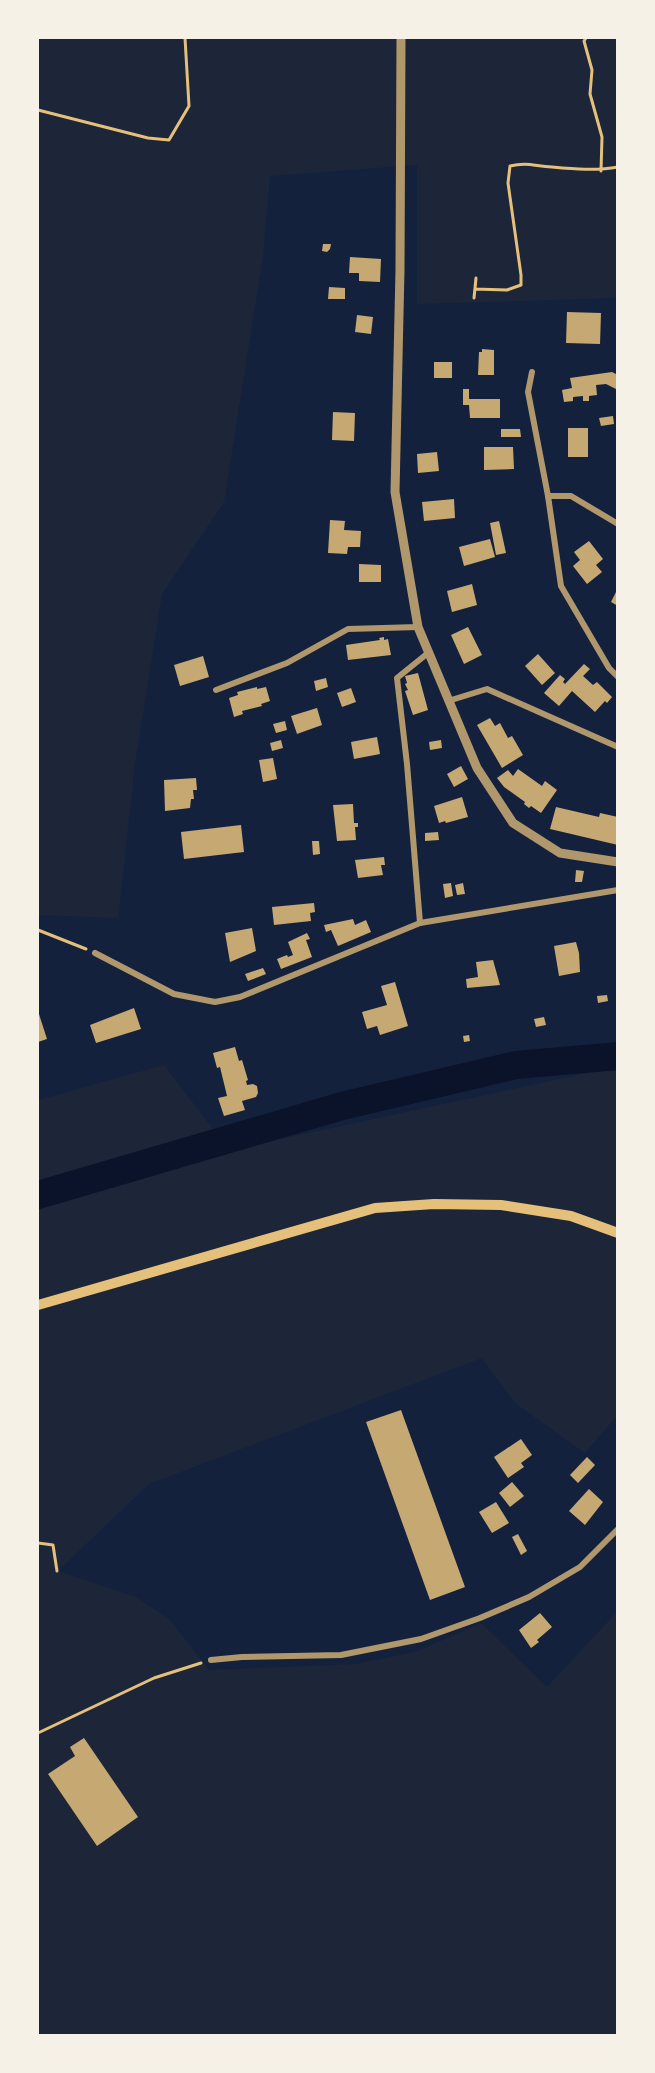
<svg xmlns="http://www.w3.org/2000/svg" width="655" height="2073" viewBox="0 0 655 2073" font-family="'PT Serif',serif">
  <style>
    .green { fill: #1d2539 }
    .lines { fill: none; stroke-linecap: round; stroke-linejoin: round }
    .river { stroke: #0b132b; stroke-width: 28 }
    .building { fill: #c6a872 }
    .path { stroke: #e5c07b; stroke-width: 3 }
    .minor { stroke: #b1986c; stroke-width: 6 }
    .tertiary { stroke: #b1986c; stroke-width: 9 }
    .secondary { stroke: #e5c07b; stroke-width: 10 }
  </style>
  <rect width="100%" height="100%" fill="#14213d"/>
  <g class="green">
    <path d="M38 38H617V298L417 304V165L270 176 263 256 224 502 162 594 135 764 118 918 38 915Z"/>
    <path d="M164 1065 229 1150 606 1069H617V1416L585 1453 515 1403 482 1358 149 1484 58 1571 136 1597 170 1620 209 1670 356 1664 418 1651 481 1623 547 1687 617 1612V2035L38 2036V1100Z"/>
  </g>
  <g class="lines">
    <path class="river" d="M38 1195 342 1106 516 1065 618 1056"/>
  </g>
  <g class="building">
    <path d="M323 244H331L330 249 327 252 322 251Z"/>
    <path d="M350 257 381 259 380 282 359 281V273H349Z"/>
    <path d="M329 287 345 288V299H328Z"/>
    <path d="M567 312 601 313 600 344 566 343Z"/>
    <path d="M357 315 373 317 371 334 355 332Z"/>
    <path d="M482 349 494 350V375H478L479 352H482Z"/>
    <rect x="434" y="362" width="18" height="16"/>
    <path d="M612 372 618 375V390L606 384 596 385 597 395 589 396V401H583V396L573 397V401L564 402 562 390 572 388 570 378Z"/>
    <path d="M463 389H469V399H500V418H470L469 405H463Z"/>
    <path d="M333 412 355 413 354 441 332 440Z"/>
    <path d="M613 416 614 424 601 426 599 418Z"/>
    <rect x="568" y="428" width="20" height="29"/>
    <path d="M501 429H520L521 437H501Z"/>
    <path d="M484 447H513L514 469 484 470Z"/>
    <path d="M437 452 439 471 418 473 417 454Z"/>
    <path d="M454 499 455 518 424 521 422 502Z"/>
    <path d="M330 520 345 521 344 530 361 531 360 547H348L347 554 328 553Z"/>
    <path d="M499 521 506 553 496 555 490 523Z"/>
    <path d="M490 539 495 557 464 566 459 547Z"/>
    <path d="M589 541 603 559 596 565 602 572 587 584 573 566 580 560 574 552Z"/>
    <path d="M359 564 381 565V582H359Z"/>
    <path d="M472 584 477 605 452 612 447 591Z"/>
    <path d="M618 588V606L611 602Z"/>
    <path d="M468 627 482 655 464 664 451 635Z"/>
    <path d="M384 637V640L388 639 391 655 348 660 346 645 380 640 379 638Z"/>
    <path d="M538 654 555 673 542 685 525 666Z"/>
    <path d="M203 656 209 677 180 686 174 665Z"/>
    <path d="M584 664 590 669 583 676 593 685 597 682 612 697 607 703 605 701 595 712 572 691 559 706 544 693 560 675 565 679 563 682 565 684Z"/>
    <path d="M418 673 428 710 413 715 405 691 408 690 405 684 407 683 405 676Z"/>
    <path d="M326 678 328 687 316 691 314 681Z"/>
    <path d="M257 687V689L266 687 270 701 261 704 262 706 242 711 243 714 234 717 229 698 238 695 237 692Z"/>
    <path d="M351 688 356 702 342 707 337 693Z"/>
    <path d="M317 708 322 725 297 734 291 716Z"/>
    <path d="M490 718 495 726 500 723 508 738 512 736 523 755 502 768 477 725Z"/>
    <path d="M285 721 287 730 276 733 273 724Z"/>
    <path d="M377 737 380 754 354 759 351 742Z"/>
    <path d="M281 740 283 748 272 751 270 743Z"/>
    <path d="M441 740 442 748 430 750 429 742Z"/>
    <path d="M273 758 277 779 263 782 259 760Z"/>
    <path d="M461 766 468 779 454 787 447 774Z"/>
    <path d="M518 769 542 786 545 781 557 790 541 813 531 806 529 808 524 804 525 802 504 787 497 778 508 770 513 776Z"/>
    <path d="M196 778 197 790H193L194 799H191L190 808 165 811 164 780Z"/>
    <path d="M462 797 468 817 446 823 445 821 439 823 434 806Z"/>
    <path d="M353 804 354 823H358V827H355L356 840 337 841 333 805Z"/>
    <path d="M556 807 599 817 600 813 618 817V845L550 829Z"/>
    <path d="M241 825 244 852 184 859 181 832Z"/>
    <path d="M438 832 439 840 425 841V833Z"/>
    <path d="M312 841H319L320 854 313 855Z"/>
    <path d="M384 857 385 865H381L383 875 358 878 355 860Z"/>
    <path d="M576 870 584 871 582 882H575Z"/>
    <path d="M451 883 453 896 445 898 443 884Z"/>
    <path d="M463 883 465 894 457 895 455 885Z"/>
    <path d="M314 903 315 912 310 913 311 921 274 925 272 907Z"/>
    <path d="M353 919 355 925 366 920 371 932 338 946 331 930 326 932 324 925Z"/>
    <path d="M252 928 256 951 230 962 225 933Z"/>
    <path d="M307 933 310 939 306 940 312 957 281 969 277 959 287 955 288 957 293 955 288 942Z"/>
    <path d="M576 942 579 953 580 972 559 976 554 946Z"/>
    <path d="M493 960 500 985 467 988 466 979 478 977 476 962Z"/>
    <path d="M263 968 266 974 248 981 245 974Z"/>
    <path d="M395 982 408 1026 380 1035 377 1026 367 1029 362 1012 387 1005 381 986Z"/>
    <path d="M607 995 608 1001 598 1003 597 996Z"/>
    <path d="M134 1008 141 1029 96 1043 90 1025Z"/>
    <path d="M38 1011 47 1039 38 1042Z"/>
    <path d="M544 1017 546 1025 536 1027 534 1019Z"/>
    <path d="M469 1035 470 1041 464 1042 463 1036Z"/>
    <path d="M235 1047 239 1061 242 1060 248 1080 246 1081 247 1085 253 1084 257 1086 258 1093 256 1097 242 1101 245 1110 224 1116 218 1098 227 1096 220 1067 217 1068 213 1053Z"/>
    <path d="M401 1410 465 1587 430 1600 366 1422Z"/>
    <path d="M521 1439 532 1455 521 1463 524 1467 508 1478 494 1457Z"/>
    <path d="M587 1457 595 1465 578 1483 570 1475Z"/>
    <path d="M512 1482 524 1496 510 1507 499 1493Z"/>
    <path d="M589 1489 603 1502 585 1525 569 1511Z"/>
    <path d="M496 1502 509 1523 492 1533 479 1512Z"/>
    <path d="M518 1534 527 1551 521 1555 512 1537Z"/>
    <path d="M540 1613 552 1627 537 1640 539 1642 531 1648 519 1630Z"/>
    <path d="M84 1738 138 1817 97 1846 48 1774 75 1756 70 1747Z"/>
  </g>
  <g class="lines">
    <g class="path">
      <path d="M586 38 584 41 592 70 590 94 602 137 601 171"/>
      <path d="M38 110 148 138 169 140 189 106 185 38"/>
      <path d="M474 298 476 278 475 289 507 290 521 285V275L508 183 510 166C527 162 534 166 552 167 574 169 596 171 618 167"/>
      <path d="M38 930 86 949"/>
      <path d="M38 1543 53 1545 57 1571"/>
      <path d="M38 1733 154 1678 201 1663"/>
    </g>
    <g class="minor">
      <path d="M532 372 528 392 548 496 561 586 609 668 618 677"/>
      <path d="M548 496H571L618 524"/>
      <path d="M216 690 287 663 348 629 418 627"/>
      <path d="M448 701 487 689 618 747"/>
      <path d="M420 923 407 764 397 678 428 653"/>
      <path d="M95 953 174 994 215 1002 240 997 420 923 618 890"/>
      <path d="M211 1660 242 1657 341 1655 421 1639 480 1618 529 1597 580 1567 618 1529"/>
    </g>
    <path class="tertiary" d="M401 38 400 270 395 492 418 627 477 768 513 823 560 853 618 862"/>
    <path class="secondary" d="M38 1305 375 1208 434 1204 501 1205 571 1216 618 1233"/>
  </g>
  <rect width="655" height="2073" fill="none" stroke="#f6f1e7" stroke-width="78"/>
</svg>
